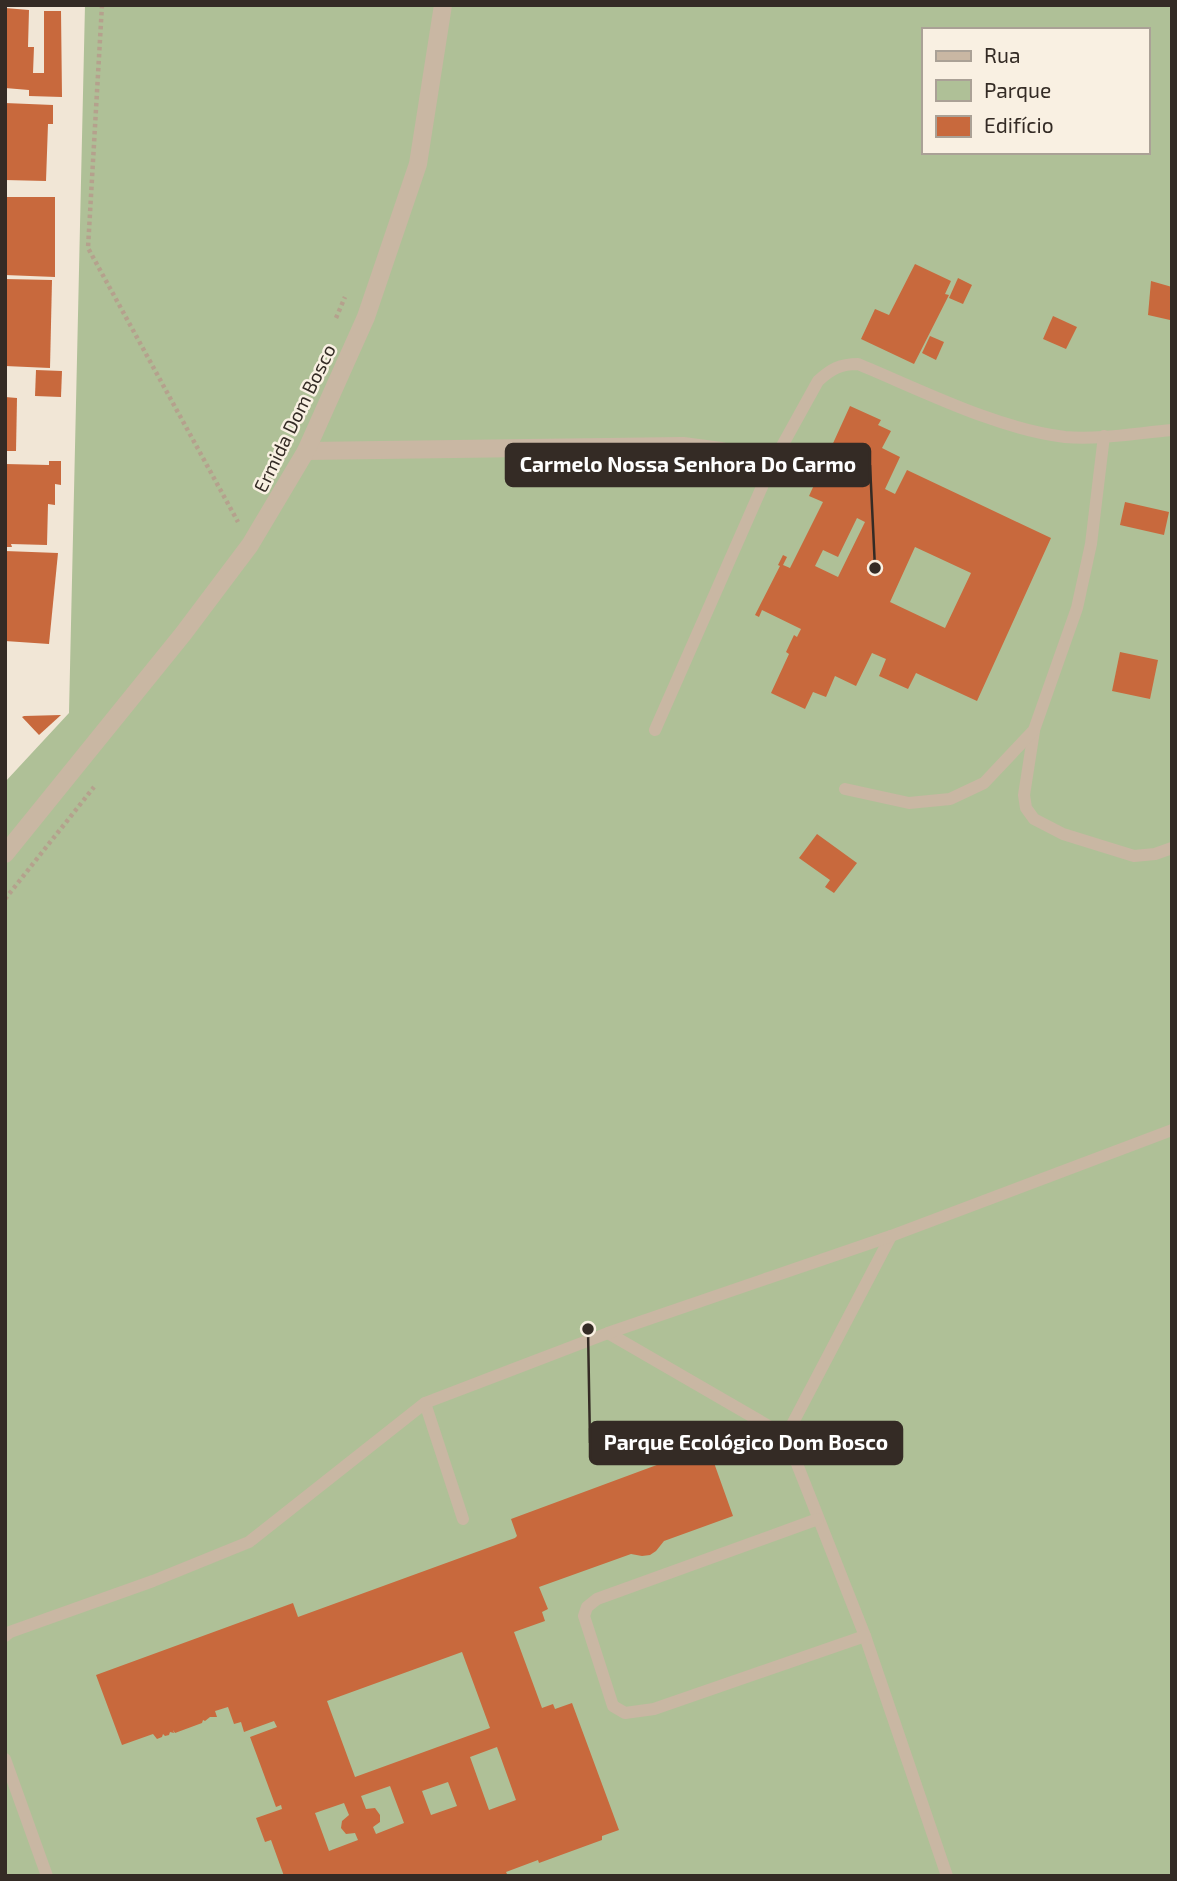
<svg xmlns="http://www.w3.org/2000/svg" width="1177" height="1881" viewBox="0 0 1177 1881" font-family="'Exo 2',sans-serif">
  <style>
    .green { fill: #afc097; fill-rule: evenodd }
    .building { fill: #c8693d; fill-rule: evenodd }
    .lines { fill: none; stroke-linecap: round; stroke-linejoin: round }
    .path { stroke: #b5a18d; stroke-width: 4.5; stroke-dasharray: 3.5 3.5; stroke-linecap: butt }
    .service { stroke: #c9b7a3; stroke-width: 12 }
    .minor { stroke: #c9b7a3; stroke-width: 18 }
    .labels { text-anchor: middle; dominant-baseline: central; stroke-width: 5; stroke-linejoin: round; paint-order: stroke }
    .street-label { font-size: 19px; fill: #342b25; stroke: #f9f0e2 }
    .leader { fill: none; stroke: #342b25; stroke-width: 2.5 }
    .callout-dot { fill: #342b25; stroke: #f9f0e2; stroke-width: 2.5 }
    .callout { fill: #342b25; stroke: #342b25; stroke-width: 2.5 }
    .callout-label { font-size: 21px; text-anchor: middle; font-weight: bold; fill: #fff }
  </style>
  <rect width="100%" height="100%" fill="#f1e6d6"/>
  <path class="green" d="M85 5H1172V1876H5V782L69 713ZM923 30H1147V152H923Z"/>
  <g class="building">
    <path d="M5 8 29 10 28 47H34L33 73H44V11H61L62 97 29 96V90L5 88Z"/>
    <path d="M5 103 53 105V124H48L46 181 5 180Z"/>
    <path d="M5 197H55V277L5 275Z"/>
    <path d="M915 264 951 281 945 294 949 295 914 364 861 339 875 309 889 315Z"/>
    <path d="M958 278 972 285 963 304 949 298Z"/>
    <path d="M5 279 52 280 50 368 5 366Z"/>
    <path d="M1151 281 1172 287 1170 320 1148 315Z"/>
    <path d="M1053 316 1077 327 1066 349 1043 339Z"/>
    <path d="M930 336 944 342 936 360 922 353Z"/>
    <path d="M36 370 62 371 61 397 35 396Z"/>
    <path d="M5 397 17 398 16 451H5Z"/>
    <path d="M850 406 881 420 878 425 891 431 882 448 900 457 885 489 895 494 907 470 1051 538 977 701 916 673 908 689 879 676 886 659 872 653 856 686 835 676 826 697 813 692 805 709 771 693 789 654 786 652 794 635 797 637 801 629 762 610 759 617 755 615 780 566 778 565 783 555 787 557 783 565 790 568 823 502 809 496ZM857 518 865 522 838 577 815 566 823 550 838 557ZM915 547 971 573 945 628 890 602Z"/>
    <path d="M49 461H61V485L55 484V505L48 504 47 545 11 544 12 547H5V464L49 465Z"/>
    <path d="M1125 502 1169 512 1164 535 1120 525Z"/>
    <path d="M5 551 58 553 49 644 5 641Z"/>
    <path d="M1120 652 1158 660 1150 699 1112 691Z"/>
    <path d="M61 715 39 735 22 717 24 716Z"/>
    <path d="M817 834 857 863 834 893 825 887 830 880 799 858Z"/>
    <path d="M708 1446 733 1516 664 1541 656 1551 650 1555 642 1556 631 1554 539 1587 548 1609 542 1612 545 1621 514 1632 542 1708 553 1704 555 1709 572 1703 619 1830 602 1836V1840L539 1863 538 1860 506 1872 508 1876H284L271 1840 265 1842 256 1818 282 1809 281 1805 276 1807 250 1737 277 1727 274 1721 244 1732 241 1722 234 1724 228 1707 215 1711 217 1717H210L205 1721 203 1720 202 1723 175 1733 173 1730 174 1733 170 1732 169 1735 165 1736 163 1734 162 1737 157 1739 153 1734 122 1745 96 1675 293 1603 298 1617 515 1538 517 1536 511 1519ZM462 1652 490 1728 355 1777 327 1701ZM497 1747 516 1800 489 1810 470 1757ZM448 1782 457 1806 431 1815 422 1791ZM390 1786 404 1823 376 1834 373 1827 380 1822V1815L375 1808 366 1809 361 1796ZM344 1803 349 1815 342 1821 341 1828 346 1834 355 1833 358 1840 329 1851 315 1813Z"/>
  </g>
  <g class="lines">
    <g class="path">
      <path d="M102 5 88 248 238 522"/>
      <path d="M336 318 345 297"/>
      <path d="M5 899 94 787"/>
    </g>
    <g class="service">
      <path d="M655 730 772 464 818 381C831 369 840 364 858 364 921 390 997 429 1065 437 1099 440 1137 433 1172 430"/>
      <path d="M1034 731 1024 795 1026 808 1034 819 1063 834 1134 856 1155 854 1172 848"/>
      <path d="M845 789 909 803 950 799 984 783 1034 730 1077 608 1091 544 1104 436"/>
      <path d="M891 1236 786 1436 865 1636 947 1876"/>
      <path d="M608 1333 786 1436"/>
      <path d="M425 1403 463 1519"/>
      <path d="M818 1519 597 1599 587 1607 584 1616 613 1706 625 1713 654 1709 865 1636"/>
      <path d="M5 1636 10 1632 153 1581 249 1542 425 1403 608 1333 891 1236 1172 1130"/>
      <path d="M5 1759 47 1876"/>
    </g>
    <g class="minor">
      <path d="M306 451 683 446 721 451 772 464"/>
      <path d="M5 854 183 634 250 545 306 451 366 317 418 164 443 5"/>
    </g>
  </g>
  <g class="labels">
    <g class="street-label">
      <text transform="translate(294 418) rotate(-64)">Ermida Dom Bosco</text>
    </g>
  </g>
  <path class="leader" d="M875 568L870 465M588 1329L590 1443"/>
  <g class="callout-dot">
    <circle cx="875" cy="568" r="7"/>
    <circle cx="588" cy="1329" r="7"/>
  </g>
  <g class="callout">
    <rect x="506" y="444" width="364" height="42" rx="7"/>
    <rect x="590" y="1422" width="312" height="42" rx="7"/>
  </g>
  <g class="callout-label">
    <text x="688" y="472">Carmelo Nossa Senhora Do Carmo</text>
    <text x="746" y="1450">Parque Ecológico Dom Bosco</text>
  </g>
  <rect width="1177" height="1881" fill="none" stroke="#342b25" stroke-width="14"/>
  <rect x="922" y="28" width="228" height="126" fill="#f9f0e2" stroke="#aaa196" stroke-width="2"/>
  <rect x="936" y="51" width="35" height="10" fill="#c9b7a3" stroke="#aaa196" stroke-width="2"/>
  <text x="984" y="63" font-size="21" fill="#342b25">Rua</text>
  <rect x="936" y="80" width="35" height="21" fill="#afc097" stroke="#aaa196" stroke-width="2"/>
  <text x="984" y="98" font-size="21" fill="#342b25">Parque</text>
  <rect x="936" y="116" width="35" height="21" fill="#c8693d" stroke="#aaa196" stroke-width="2"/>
  <text x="984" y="133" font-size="21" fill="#342b25">Edifício</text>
</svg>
